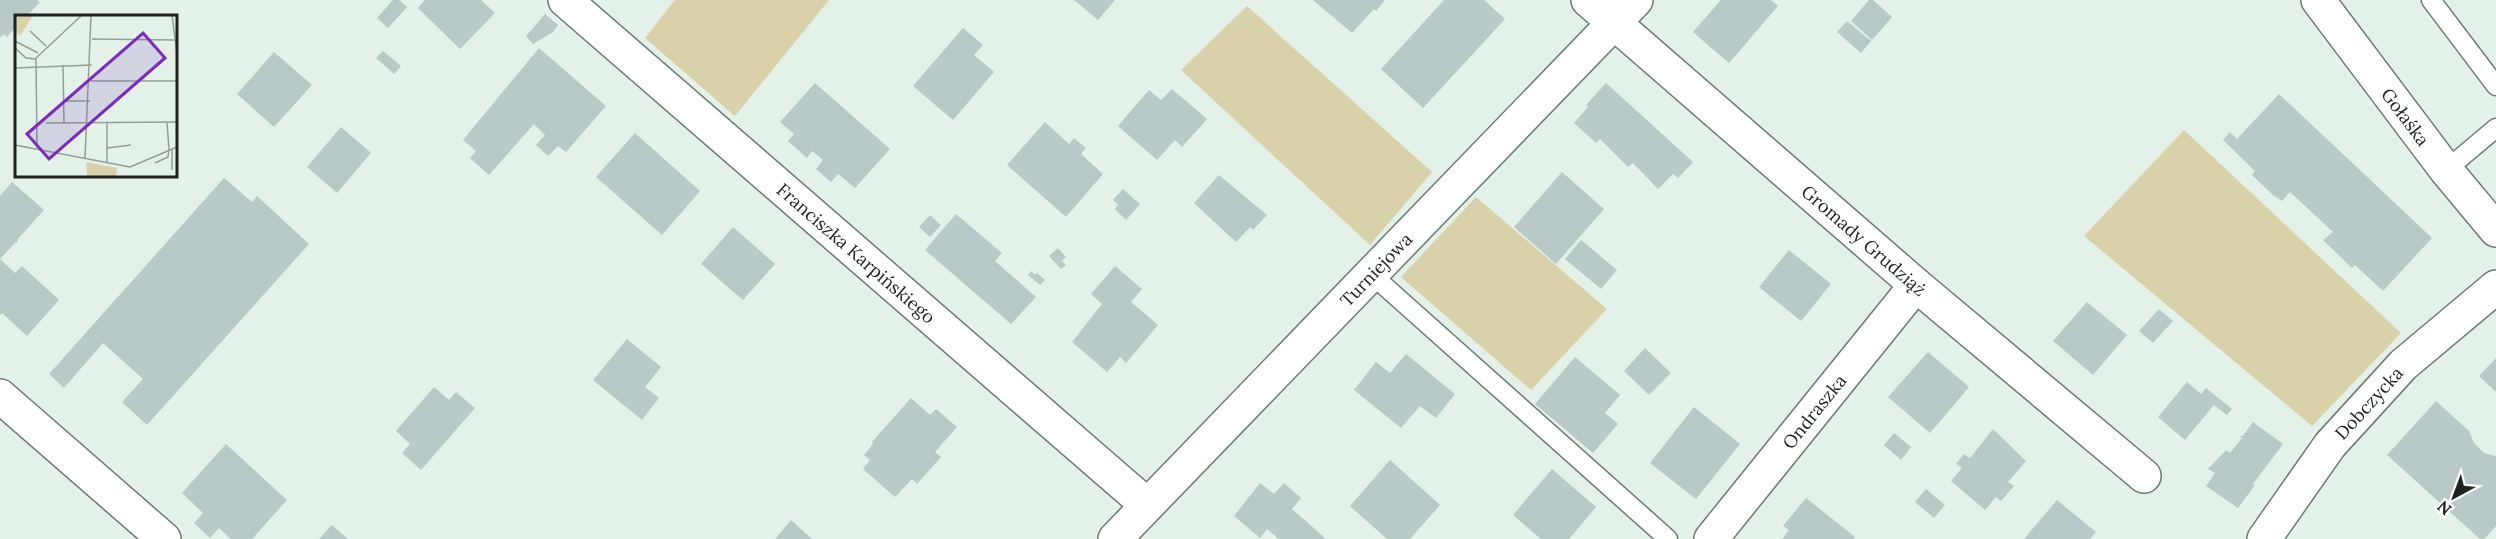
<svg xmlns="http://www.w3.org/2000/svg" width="2496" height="539" viewBox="0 0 2496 539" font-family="Lora,serif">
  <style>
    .green { fill: #d9d1a9 }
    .building { fill: #b9c9c8 }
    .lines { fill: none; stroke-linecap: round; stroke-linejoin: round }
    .lane-casing { stroke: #6d7a73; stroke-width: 21 }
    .street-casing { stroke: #6d7a73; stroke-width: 36 }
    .lane { stroke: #fff; stroke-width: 18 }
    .street { stroke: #fff; stroke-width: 33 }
    .labels { text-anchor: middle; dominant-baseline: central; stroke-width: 4.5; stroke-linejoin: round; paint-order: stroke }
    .street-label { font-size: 18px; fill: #1d221f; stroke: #fff }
    .inset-road { fill: none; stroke: #949e98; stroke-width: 1.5 }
    .view { fill: #7b2cbf; fill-opacity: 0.15; stroke: #7b2cbf; stroke-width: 3 }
    .inset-edge { fill: none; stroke: #1d221f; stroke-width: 3 }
  </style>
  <rect width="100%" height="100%" fill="#e3f1e9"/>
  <g class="green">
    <path d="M675 0H829L735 116 645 38Z"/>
    <path d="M1247 6 1432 172 1370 245 1181 70Z"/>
    <path d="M2184 130 2401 333 2312 426 2084 236Z"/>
    <path d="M1476 197 1607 309 1531 390 1401 277Z"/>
  </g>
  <g class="building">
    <path d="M0 0H37L40 2 27 16H16V27L7 37 4 34 0 38Z"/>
    <path d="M393 0H399L407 7 388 28 377 18Z"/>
    <path d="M425 0H481L495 13 460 49 418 8Z"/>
    <path d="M1074 0H1115L1098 20Z"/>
    <path d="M1313 0H1385L1376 11 1374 9 1352 33Z"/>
    <path d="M1444 0H1484L1505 19 1423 108 1381 69Z"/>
    <path d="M1721 0H1771L1778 6 1729 63 1693 32Z"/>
    <path d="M1869 0H1873L1892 17 1872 40 1851 21Z"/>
    <path d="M545 14 558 25 553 32 533 44 526 36Z"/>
    <path d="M1847 21 1871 41 1861 53 1837 32Z"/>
    <path d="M963 28 983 45 974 55 994 72 953 120 913 86Z"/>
    <path d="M539 48 606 106 566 152 558 146 548 156 536 145 545 135 534 124 489 175 470 158 476 151 463 140Z"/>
    <path d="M383 51 401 66 394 74 376 58Z"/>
    <path d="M274 52 312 85 274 127 237 94Z"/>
    <path d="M815 83 890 149 855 188 838 174 831 182 816 169 823 160 812 151 807 158 788 141 794 134 780 122Z"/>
    <path d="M1606 83 1693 162 1678 178 1673 174 1658 189 1633 163 1628 167 1600 139 1596 143 1574 123 1588 107 1586 105Z"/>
    <path d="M1172 89 1207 119 1182 147 1175 140 1157 160 1118 126 1149 90 1161 100Z"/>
    <path d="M2279 94 2432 238 2383 291 2355 265 2352 268 2323 240 2333 232 2332 231 2290 192 2282 201 2273 195 2252 175 2255 171 2223 140 2230 132 2237 139Z"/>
    <path d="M1045 122 1069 144 1074 138 1086 148 1081 154 1103 174 1066 217 1007 165Z"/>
    <path d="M341 127 371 153 337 193 307 167Z"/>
    <path d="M635 133 700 191 662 235 596 177Z"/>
    <path d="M1562 172 1604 209 1556 264 1514 227Z"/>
    <path d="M1219 175 1267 215 1253 230 1250 227 1236 242 1194 203Z"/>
    <path d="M224 178 252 202 257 196 309 244 147 425 122 402 143 379 103 343 64 388 49 374Z"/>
    <path d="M12 182 44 210 17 240 18 243 16 242 0 259V196Z"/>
    <path d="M1123 189 1140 204 1126 220 1115 209 1118 205 1113 200Z"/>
    <path d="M956 214 1002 253 995 261 1036 297 1011 324 925 250Z"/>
    <path d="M930 215 941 225 930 237 919 227Z"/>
    <path d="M733 227 775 264 743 300 701 264Z"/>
    <path d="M1581 240 1617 270 1601 289 1565 259Z"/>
    <path d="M1058 248 1066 257 1062 261 1066 265 1061 269 1049 256Z"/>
    <path d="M1789 250 1831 284 1801 321 1759 287Z"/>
    <path d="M0 259 15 273 22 266 59 300 27 336 2 313 0 315Z"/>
    <path d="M1115 266 1142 289 1131 302 1158 325 1126 363 1120 357 1107 372 1072 342 1102 304 1091 294Z"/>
    <path d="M1031 271 1035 275 1037 273 1045 280 1040 285 1028 275Z"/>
    <path d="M2087 302 2127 335 2093 375 2053 341Z"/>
    <path d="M2159 309 2173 321 2153 343 2139 331Z"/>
    <path d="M627 339 661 367 645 387 659 398 642 420 593 380Z"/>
    <path d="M1645 348 1671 373 1649 395 1624 371Z"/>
    <path d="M1928 352 1969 387 1930 433 1888 397Z"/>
    <path d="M1406 354 1455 394 1436 418 1420 406 1401 428 1354 390 1376 362 1390 373Z"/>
    <path d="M1575 357 1620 395 1605 413 1618 424 1593 453 1535 404Z"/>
    <path d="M2496 358V392L2479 376Z"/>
    <path d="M2187 382 2201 394 2206 388 2232 409 2227 415 2214 405 2185 440 2158 417Z"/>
    <path d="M434 387 449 400 456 392 475 408 421 470 402 453 410 444 396 431Z"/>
    <path d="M911 398 930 415 936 409 957 427 935 452 941 457 917 484 912 479 895 497 863 469 870 460 864 455 873 444 872 442Z"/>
    <path d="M2436 401 2469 431 2474 443 2484 453 2496 456V526L2484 539H2480L2387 455Z"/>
    <path d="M1694 407 1740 444 1696 499 1650 463Z"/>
    <path d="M2253 422 2283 444 2253 484 2255 485 2238 508 2206 486 2215 473 2208 469 2226 450 2230 453 2242 438 2239 436H2243Z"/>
    <path d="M1993 429 2026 461 2008 482 2014 486 2001 501 1996 497 1985 510 1951 481 1962 468 1956 464 1964 454 1970 458Z"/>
    <path d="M1894 433 1911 447 1901 460 1884 445Z"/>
    <path d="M226 444 287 500 252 539H231L219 528 210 538 194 523 203 513 182 493Z"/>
    <path d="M1390 460 1440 505 1410 539H1387L1350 506Z"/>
    <path d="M1552 469 1596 507 1569 539H1541L1513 515Z"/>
    <path d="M1260 483 1274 494 1284 483 1301 498 1292 509 1325 538 1324 539H1279L1267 529 1260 538 1234 516Z"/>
    <path d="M1926 489 1945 505 1934 518 1915 502Z"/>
    <path d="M1806 498 1855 537 1854 539H1782L1789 530 1783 526Z"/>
    <path d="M2057 500 2096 532 2090 539H2024Z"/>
    <path d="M791 520 812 539H775Z"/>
    <path d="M332 525 348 539H319Z"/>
  </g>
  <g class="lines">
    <defs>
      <g id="lane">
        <path d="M2431 0 2496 86"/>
        <path d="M2446 170 2496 128"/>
        <path d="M1371 274 1668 539"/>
      </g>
      <g id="street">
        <path id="s1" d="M565 0 1147 505"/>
        <path id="s2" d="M1588 0 1916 285 2144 476"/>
        <path id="s3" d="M2318 0 2446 170 2496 230"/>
        <path d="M0 396 164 539"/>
        <path id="s4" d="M1115 539 1636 0"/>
        <path id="s5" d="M1711 539 1916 285"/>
        <path id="s6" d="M2264 539 2330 445 2403 365 2496 287"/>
      </g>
    </defs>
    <use href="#lane" class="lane-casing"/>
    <use href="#street" class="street-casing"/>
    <use href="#lane" class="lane"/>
    <use href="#street" class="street"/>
  </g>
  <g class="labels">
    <g class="street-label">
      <text stroke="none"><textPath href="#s3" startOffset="146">Gołaśka</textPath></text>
      <text stroke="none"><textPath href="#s2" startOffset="366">Gromady Grudziąż</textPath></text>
      <text stroke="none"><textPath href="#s1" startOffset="386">Franciszka Karpińskiego</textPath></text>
      <text stroke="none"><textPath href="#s4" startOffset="375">Turniejowa</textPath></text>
      <text stroke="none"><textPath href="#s6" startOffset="172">Dobczycka</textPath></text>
      <text stroke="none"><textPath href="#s5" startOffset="164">Ondraszka</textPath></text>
    </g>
  </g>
  <g transform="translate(15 15)">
    <rect width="162" height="162" fill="#e3f1e9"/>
    <path d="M0 0H18L5 21 0 17ZM71 147 102 153 101 162H72Z" fill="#d9d1a9"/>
    <path class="inset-road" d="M157 0 162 39M15 16 31 31M77 24 159 25M0 26 23 38M0 33 11 43 21 44M48 50 49 108M0 53 77 50M76 66H162M48 86H75M92 107V148M152 107 154 135M31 108 162 107M0 130 115 152M22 133 21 43 67 0M92 133 116 130M70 143 76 0M140 148 153 142 154 135M115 152 162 132M157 155V134"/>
    <path class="view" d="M128 18 150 43 34 144 12 119Z"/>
    <rect width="162" height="162" class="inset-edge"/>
  </g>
  <g transform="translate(2454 497) rotate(221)" stroke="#ffffff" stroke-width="4.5" paint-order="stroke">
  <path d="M0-4.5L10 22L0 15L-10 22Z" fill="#1d221f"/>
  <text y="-9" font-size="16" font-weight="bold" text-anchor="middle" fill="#1d221f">N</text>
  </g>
</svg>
